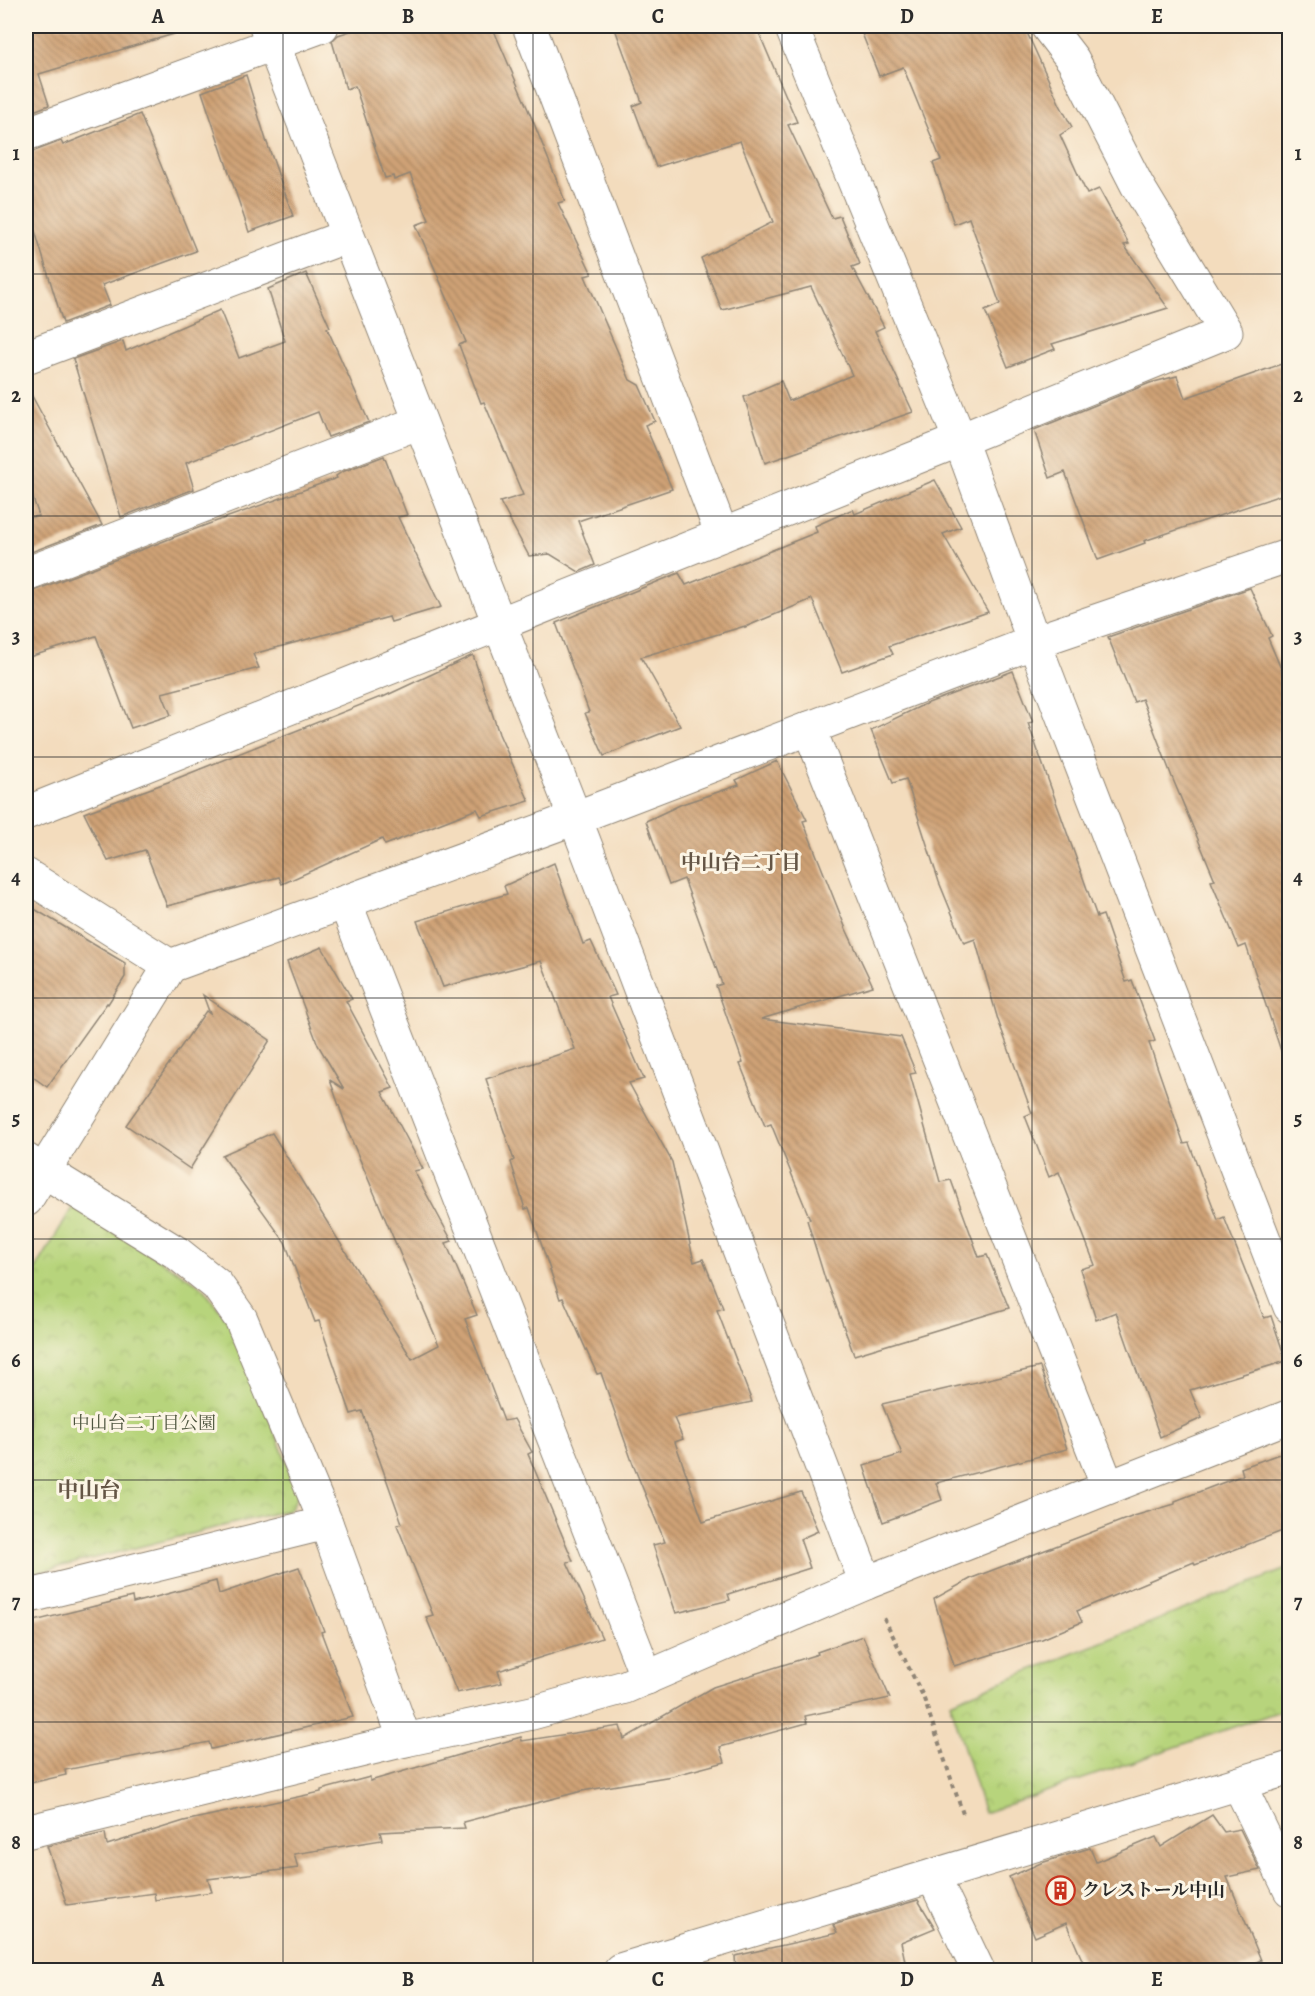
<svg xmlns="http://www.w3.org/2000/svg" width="1315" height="1996" viewBox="0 0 1315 1996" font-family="Alegreya,'Noto Serif JP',serif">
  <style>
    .park { fill: url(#park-crowns); stroke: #718053; stroke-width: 1.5 }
    .building { fill: url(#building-back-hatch) }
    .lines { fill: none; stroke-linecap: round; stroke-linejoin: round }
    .minor-casing { stroke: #8f8474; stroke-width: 35 }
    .path { stroke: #8f8474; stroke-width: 4; stroke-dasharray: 4.5 4.5; stroke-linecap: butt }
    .minor { stroke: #fff; stroke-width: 33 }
    .grid { fill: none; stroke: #2b2b2b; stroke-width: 1.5; stroke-opacity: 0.55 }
    .labels { text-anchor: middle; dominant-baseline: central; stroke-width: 6; stroke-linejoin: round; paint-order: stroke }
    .park-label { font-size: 18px; fill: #4e553f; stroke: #fcf5e5 }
    .poi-label { font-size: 18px; font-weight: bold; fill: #2b2b2b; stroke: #fcf5e5; text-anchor: start }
    .neighbourhood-label { font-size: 20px; font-weight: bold; fill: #645545; stroke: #fcf5e5 }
    .quarter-label { font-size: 21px; font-weight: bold; fill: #645545; stroke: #fcf5e5 }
    .neatline { fill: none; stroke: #2b2b2b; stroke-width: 2 }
    .grid-label { font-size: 20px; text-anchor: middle; font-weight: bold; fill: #2b2b2b }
  </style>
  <defs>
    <pattern id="park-crowns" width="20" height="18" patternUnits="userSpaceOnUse" patternTransform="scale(1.5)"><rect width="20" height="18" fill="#b7d47b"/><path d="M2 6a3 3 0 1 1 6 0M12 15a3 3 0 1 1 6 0" fill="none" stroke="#9eb66a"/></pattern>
    <pattern id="building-back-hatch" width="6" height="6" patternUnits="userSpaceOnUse" patternTransform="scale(1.5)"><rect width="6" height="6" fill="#cfa276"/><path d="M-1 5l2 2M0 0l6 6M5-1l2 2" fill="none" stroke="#a88461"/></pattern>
  </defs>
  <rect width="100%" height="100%" fill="#fcf5e5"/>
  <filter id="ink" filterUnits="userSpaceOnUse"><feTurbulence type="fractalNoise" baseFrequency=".0167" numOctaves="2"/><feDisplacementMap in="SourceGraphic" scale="12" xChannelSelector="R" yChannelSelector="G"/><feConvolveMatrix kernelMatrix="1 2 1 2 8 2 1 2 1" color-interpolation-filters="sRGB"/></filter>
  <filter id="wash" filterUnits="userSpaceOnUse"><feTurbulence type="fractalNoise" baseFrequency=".008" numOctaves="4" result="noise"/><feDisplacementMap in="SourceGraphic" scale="24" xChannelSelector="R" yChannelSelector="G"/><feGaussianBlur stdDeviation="1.35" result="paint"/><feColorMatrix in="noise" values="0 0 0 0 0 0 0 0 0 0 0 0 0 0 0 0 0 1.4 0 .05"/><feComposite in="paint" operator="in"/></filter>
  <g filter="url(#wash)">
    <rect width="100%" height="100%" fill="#f3dcbd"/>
    <g class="park">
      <path d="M73 1206 200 1285 233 1327 299 1493 291 1509 26 1575V1286Z"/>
      <path d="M1289 1568V1708L984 1813 950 1702Z"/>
    </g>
    <g id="blocks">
      <g class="building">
        <path d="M26 26H172L174 34 39 74 49 105 26 114Z"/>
        <path d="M366 26H492L533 121 565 201 558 203 592 274 585 276 630 380 639 385 655 421 645 425 672 489 578 521 595 565 579 572 550 554 529 556 500 502 523 495 484 402 481 403 459 345 466 342 416 225 429 220 410 174 394 180 393 176 385 178 355 86 346 89 332 41 338 35Z"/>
        <path d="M614 26H756L797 122 788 125 832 218 840 216 860 264 852 267 884 327 875 331 913 412 765 463 744 397 781 381 789 401 852 375 811 287 722 310 701 258 773 222 740 141 656 167 633 106 642 102Z"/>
        <path d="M859 26H1024L1060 105 1072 127 1060 135 1087 194 1099 189 1129 244 1124 245 1168 308 1052 344 1055 349 1008 367 985 311 1000 304 969 218 954 224 933 163 941 160 903 67 879 76Z"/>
        <path d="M246 75 266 140 293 216 249 232 202 92Z"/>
        <path d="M140 114 196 251 102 285 110 305 63 323 35 231 26 235V152H32L61 141 63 145Z"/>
        <path d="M306 273 330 327 327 328 369 422 328 437 318 412 186 463 194 489 121 517 73 359 123 341 126 351 220 310 239 358 285 341 268 289Z"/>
        <path d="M1290 361V492L1144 541 1145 543 1098 560 1065 472 1050 478 1034 430 1150 383 1177 376 1185 398Z"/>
        <path d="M26 385 102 525 26 554V518L39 516 26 478Z"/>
        <path d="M384 456 407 515 398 517 441 607 391 622 389 617 253 654 259 668 162 693 171 715 131 728 96 636 26 658V592L33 591 206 525 337 478 336 476 342 472Z"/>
        <path d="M935 480 961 527 943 534 988 612 889 646 893 654 842 672 812 599 745 627V626L641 657 680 726 604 756 585 713 589 712 556 623 679 573 686 585 817 532 815 526 853 509 855 514Z"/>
        <path d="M1250 588 1272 636 1268 638 1290 690V1056L1283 1057 1246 945 1239 948 1211 881 1215 880 1172 777 1142 699 1134 702 1108 637Z"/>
        <path d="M473 655 499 734 529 801 481 816 477 809 385 845 382 839 282 884 279 877 167 906 145 850 108 861 84 813 168 782 383 696V697Z"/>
        <path d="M1013 671 1033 722 1028 723 1097 917 1103 915 1126 982 1132 980 1155 1041 1149 1043 1184 1144 1189 1143 1218 1220 1224 1217 1264 1318 1271 1316 1286 1361 1190 1390 1202 1418 1160 1437 1116 1312 1096 1320 1080 1269 1095 1265 1059 1172 1049 1177 1025 1116 1032 1113 998 1020 975 939 964 943 939 882 906 779 893 783 871 730 923 705Z"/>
        <path d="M777 761 807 820 803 821 846 929 873 986 761 1019 901 1037 916 1073 910 1074 940 1182 951 1180 979 1257 987 1255 1009 1308 854 1355 827 1281 826 1282 807 1220 810 1219 771 1124 765 1126 740 1064 743 1063 716 986 722 984 684 879 669 885 646 821 682 804 739 785 736 780Z"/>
        <path d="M554 863 583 944 591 941 616 995 608 997 644 1079 629 1083 672 1162 694 1262 703 1259 723 1308 717 1310 752 1402 674 1418 683 1439 675 1442 703 1522 801 1492 818 1531 800 1539 810 1568 728 1594 730 1600 676 1613 653 1545 665 1542 634 1467 601 1373 597 1374 563 1298 560 1299 529 1208 525 1209 511 1162 514 1160 486 1079 575 1049 541 961 443 987 417 921 507 894 504 886Z"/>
        <path d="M26 904 125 963V977L108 1004 107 1003 47 1087 26 1072Z"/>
        <path d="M322 947 352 999 346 1001 393 1088 382 1092 423 1169 414 1171 452 1241 446 1243 477 1315 465 1319 504 1421 514 1419 532 1452 528 1454 573 1561 567 1562 602 1638 498 1671 502 1683 457 1693 426 1617 433 1615 397 1525 402 1523 362 1411 351 1414 319 1321 315 1322 285 1242 222 1155 272 1133 412 1359 439 1345 349 1134 330 1080 344 1089 318 1045 287 962Z"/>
        <path d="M203 995 270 1040 190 1169 126 1125 206 1011 210 1014Z"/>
        <path d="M1040 1367 1067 1449 936 1483 942 1500 883 1522 864 1466 902 1454 882 1404Z"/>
        <path d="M1290 1450V1528L1195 1565 1194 1562 1077 1611 1082 1622 1042 1639 954 1666 934 1599 972 1578 1134 1516 1175 1504V1501L1243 1475 1241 1468Z"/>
        <path d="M299 1567 324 1631 321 1632 353 1717 211 1749 209 1742 65 1770 66 1775 26 1784V1623L132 1597 133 1603 216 1581 219 1594Z"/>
        <path d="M863 1636 890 1698 805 1716 807 1723 720 1747 725 1762 672 1776 582 1791 463 1822 465 1828 380 1832 382 1840 294 1854 298 1868 208 1879 212 1892 155 1900 154 1893 67 1905 47 1846 105 1833 107 1845 184 1821 321 1792V1790L370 1777V1781L521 1737 522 1741 620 1726 624 1739 713 1687 818 1654 817 1652Z"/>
        <path d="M1212 1815 1224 1832 1240 1829 1260 1870 1227 1877 1261 1960 1236 1971H1087L1066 1923 1035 1937 1009 1877 1041 1863 1090 1848 1096 1862 1156 1837 1161 1847Z"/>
        <path d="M918 1900 935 1928 901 1942 907 1971H736L735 1956 837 1933 833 1925Z"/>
      </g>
    </g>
  </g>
  <g filter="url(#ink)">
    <use href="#blocks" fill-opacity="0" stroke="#8f8474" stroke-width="1.5"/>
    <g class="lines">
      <defs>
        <g id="minor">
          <path d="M266 26 575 818 866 1583"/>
          <path d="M529 26 722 535"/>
          <path d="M791 26 960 440 1034 642 1290 1307"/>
          <path d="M26 134 322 26"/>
          <path d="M26 357 347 236"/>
          <path d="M26 574 420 422"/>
          <path d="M809 728 1108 1487"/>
          <path d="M26 813 960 440 1226 332 1137 185 1073 60 1047 26"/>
          <path d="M26 875 170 966"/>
          <path d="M345 902 647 1678"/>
          <path d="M26 1160 177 1253 217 1285 241 1319 326 1523 405 1740"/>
          <path d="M26 1200 170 966 575 818 1034 642 1290 555"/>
          <path d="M26 1597 326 1523"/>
          <path d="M1239 1784 1290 1890"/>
          <path d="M26 1832 405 1740 532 1713 625 1687 866 1583 1290 1416"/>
          <path d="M933 1876 978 1970"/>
          <path d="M620 1970 1290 1768"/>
        </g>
      </defs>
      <use href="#minor" class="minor-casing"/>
      <path class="path" d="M884 1618 923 1696 964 1817"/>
      <use href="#minor" class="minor"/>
    </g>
  </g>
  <path class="grid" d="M283 26V1970M533 26V1970M782 26V1970M1032 26V1970M26 274H1290M26 516H1290M26 757H1290M26 998H1290M26 1239H1290M26 1480H1290M26 1722H1290"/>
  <defs>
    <symbol id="building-ring" viewBox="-11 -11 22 22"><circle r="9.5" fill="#fcf5e5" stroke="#c8321e" stroke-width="1.5"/><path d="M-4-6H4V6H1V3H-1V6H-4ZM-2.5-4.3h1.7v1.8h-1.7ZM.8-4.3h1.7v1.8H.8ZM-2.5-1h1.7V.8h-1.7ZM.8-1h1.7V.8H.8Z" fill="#c8321e"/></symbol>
  </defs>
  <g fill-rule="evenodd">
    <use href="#building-ring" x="1044" y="1874" width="33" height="33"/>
  </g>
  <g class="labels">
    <g class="park-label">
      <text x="144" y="1423">中山台二丁目公園</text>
    </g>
    <g class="poi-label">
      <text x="1082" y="1890">クレストール中山</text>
    </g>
    <g class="neighbourhood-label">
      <text x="741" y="862">中山台二丁目</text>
    </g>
    <g class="quarter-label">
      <text x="89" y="1490">中山台</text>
    </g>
  </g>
  <rect width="1315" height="1996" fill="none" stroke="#fcf5e5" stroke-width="66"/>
  <rect x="33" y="33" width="1249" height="1930" class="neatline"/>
  <g class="grid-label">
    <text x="158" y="23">A</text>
    <text x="408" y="23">B</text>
    <text x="658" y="23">C</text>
    <text x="907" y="23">D</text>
    <text x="1157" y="23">E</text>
    <text x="16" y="160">1</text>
    <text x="1298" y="160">1</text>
    <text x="16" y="402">2</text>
    <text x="1298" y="402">2</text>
    <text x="16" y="643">3</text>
    <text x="1298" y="643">3</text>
    <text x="16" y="884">4</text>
    <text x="1298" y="884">4</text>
    <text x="16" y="1125">5</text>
    <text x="1298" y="1125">5</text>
    <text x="16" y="1367">6</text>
    <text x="1298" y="1367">6</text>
    <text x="16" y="1608">7</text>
    <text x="1298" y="1608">7</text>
    <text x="16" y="1849">8</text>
    <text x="1298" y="1849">8</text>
    <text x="158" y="1986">A</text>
    <text x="408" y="1986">B</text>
    <text x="658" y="1986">C</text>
    <text x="907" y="1986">D</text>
    <text x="1157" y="1986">E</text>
  </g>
</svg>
